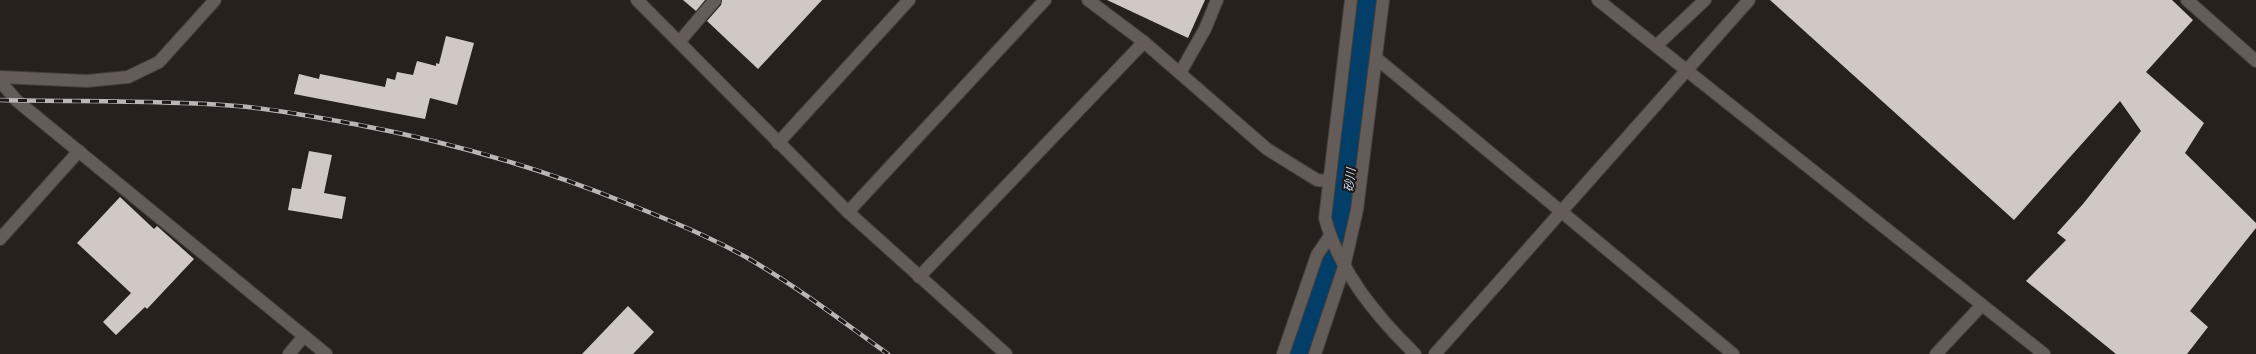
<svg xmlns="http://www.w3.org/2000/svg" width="2256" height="354" viewBox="0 0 2256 354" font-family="'Asap Condensed','Noto Sans JP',sans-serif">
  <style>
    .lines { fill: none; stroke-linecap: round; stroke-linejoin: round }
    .river { stroke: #033e68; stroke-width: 32 }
    .building { fill: #d0c8c4 }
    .minor-casing { stroke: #443f3c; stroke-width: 14 }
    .minor { stroke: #635c58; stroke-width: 12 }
    .rail-casing { stroke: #bab6b3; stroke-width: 4.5 }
    .rail { stroke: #1e1815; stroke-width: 3; stroke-dasharray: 9; stroke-linecap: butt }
    .labels { text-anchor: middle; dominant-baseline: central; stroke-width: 4; stroke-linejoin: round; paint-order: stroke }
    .water-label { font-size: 12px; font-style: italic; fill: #bdd9f4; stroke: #1e1815 }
  </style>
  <rect width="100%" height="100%" fill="#27211e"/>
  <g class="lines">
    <path class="river" d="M1301 354 1328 275 1347 202 1370 0"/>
  </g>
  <g class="building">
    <path d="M683 0H705L696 11Z"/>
    <path d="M722 0H822L758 69 707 21 721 5Z"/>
    <path d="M1107 0H1205L1188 38Z"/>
    <path d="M1770 0H2172L2193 20 2146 72 2204 123 2185 153 2256 223V228L2190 311 2208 327 2187 354H2116L2026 281 2066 240 2057 233 2083 204 2141 131 2120 101 2014 220Z"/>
    <path d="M446 36 474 43 457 105 430 98 425 119 294 94 299 74 319 79 320 74 385 87 387 78 395 80 397 72 413 75 417 61 436 66V63L439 64Z"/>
    <path d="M309 151 332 155 324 193 346 197 342 219 288 210 292 188 301 189Z"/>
    <path d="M120 197 154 229 157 226 194 259 147 309 145 307 116 335 103 322 131 293 77 243Z"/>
    <path d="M628 306 654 332 633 354H582Z"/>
  </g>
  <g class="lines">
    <defs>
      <g id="minor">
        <path d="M637 0 848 212 1006 354"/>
        <path d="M1088 0 1144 42 1267 149 1317 180 1329 181"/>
        <path d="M1351 0 1325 218C1339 271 1376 316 1415 354"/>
        <path d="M1598 0 2044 354"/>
        <path d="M2187 0 2256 61"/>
        <path d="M679 42 715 0"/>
        <path d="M1656 46 1705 0"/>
        <path d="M1376 58 1733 354"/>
        <path d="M1180 73 1205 29 1217 0"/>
        <path d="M0 77 87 81 128 77 159 62 215 0"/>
        <path d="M0 81 16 100 326 354"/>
        <path d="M778 143 909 0"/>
        <path d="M848 212 1045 0"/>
        <path d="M0 239 79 151"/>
        <path d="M919 277 1144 42"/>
        <path d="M289 354 304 336"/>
        <path d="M1283 354 1317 255 1330 236"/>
        <path d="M1315 354 1344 267 1357 210 1383 0"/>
        <path d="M1435 354 1749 0"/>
        <path d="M1936 354 1982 305"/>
      </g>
    </defs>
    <use href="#minor" class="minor-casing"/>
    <use href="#minor" class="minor"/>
    <defs>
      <path id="rail" d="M0 100C79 102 158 100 237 106 276 109 315 117 354 124 450 142 535 166 626 203 669 220 711 237 751 260 799 288 843 322 888 354"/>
    </defs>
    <use href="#rail" class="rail-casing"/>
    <use href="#rail" class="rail"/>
  </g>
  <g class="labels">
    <g class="water-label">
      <text transform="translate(1350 180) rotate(-84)">砂川</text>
    </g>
  </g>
</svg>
